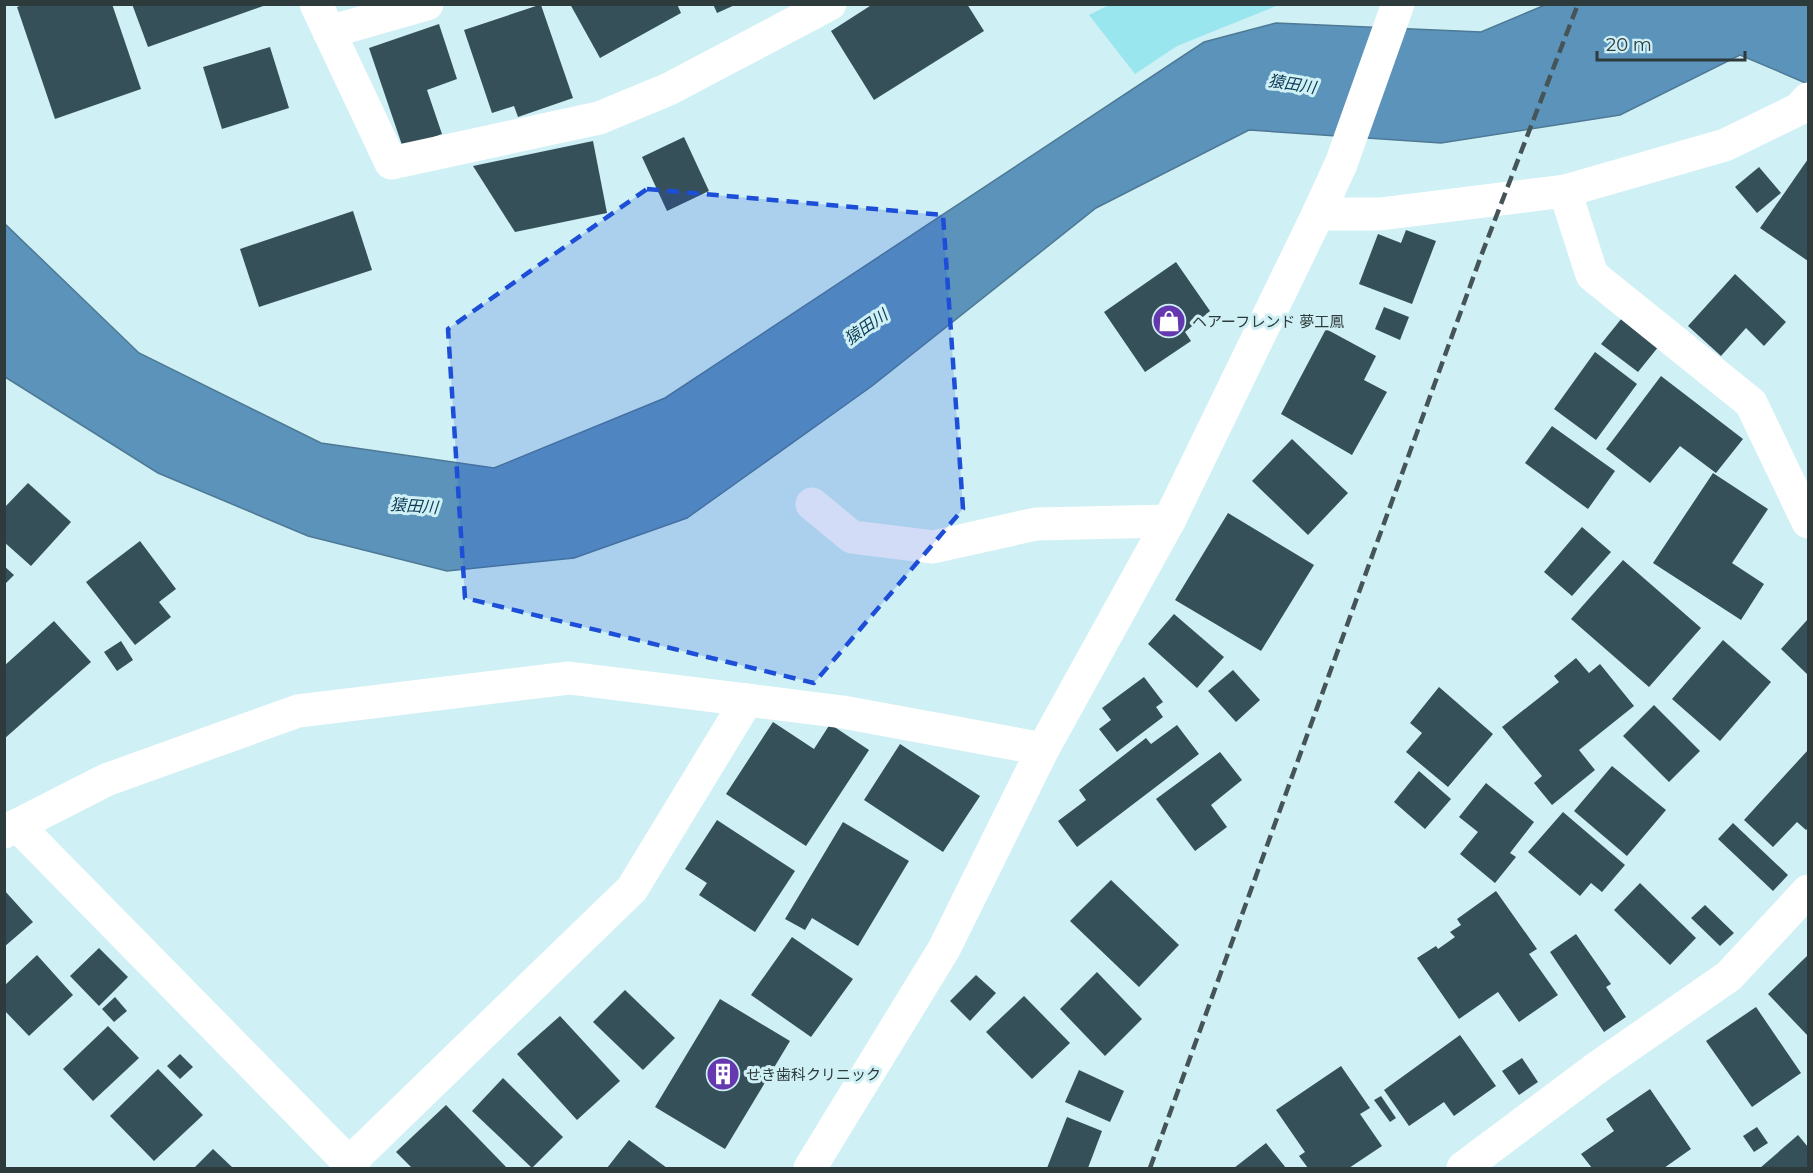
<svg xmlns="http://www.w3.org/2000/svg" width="1813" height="1173" viewBox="0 0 1813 1173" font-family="Montserrat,'Noto Sans JP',sans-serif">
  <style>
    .green { fill: #9ae6ef }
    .water { fill: #5c93bb; stroke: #4e7995; stroke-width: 1.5 }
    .building { fill: #36505a }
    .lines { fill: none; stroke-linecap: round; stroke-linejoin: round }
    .minor { stroke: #fff; stroke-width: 33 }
    .tertiary { stroke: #fff; stroke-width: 33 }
    .rail { stroke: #455557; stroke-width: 4.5; stroke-dasharray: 12 6; stroke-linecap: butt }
    .marked { fill: #1d4ed8; fill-opacity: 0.2; stroke: #1d4ed8; stroke-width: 4.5; stroke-dasharray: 12 8; stroke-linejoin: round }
    .labels { text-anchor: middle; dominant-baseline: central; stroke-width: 6; stroke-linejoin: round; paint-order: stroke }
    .poi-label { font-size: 15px; fill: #2e3b3d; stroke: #cff0f4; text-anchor: start }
    .water-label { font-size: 16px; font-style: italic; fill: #0c3955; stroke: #cff0f4 }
  </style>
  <rect width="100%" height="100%" fill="#cff0f4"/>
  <path class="green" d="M1109 5V4L1279 5 1177 46 1135 74 1089 15Z"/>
  <path class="water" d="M1545 5H1808V84L1740 55 1620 115 1441 143 1249 130 1096 208 872 386 687 518 574 558 447 571 308 536 158 473 5 377 4 223 139 353 321 443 494 468 665 398 1204 42 1276 23 1481 32Z"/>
  <g class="building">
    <path d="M25 4H112L141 89 55 119 17 7Z"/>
    <path d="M132 4H266V5L148 47Z"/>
    <path d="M570 4H677L681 13 600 58Z"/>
    <path d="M713 4H737L717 13Z"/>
    <path d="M873 4H967L984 31 874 100 831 31Z"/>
    <path d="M539 5H541L573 98 518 117 514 106 492 113 464 30Z"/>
    <path d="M439 24 457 79 427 90 442 134 403 148 369 48Z"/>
    <path d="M270 47 289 108 222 129 203 67Z"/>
    <path d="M684 137 709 191 667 211 642 157Z"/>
    <path d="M593 141 607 213 515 232 473 166Z"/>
    <path d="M1808 159V261L1760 228Z"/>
    <path d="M1759 167 1781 193 1757 213 1735 187Z"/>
    <path d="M353 211 372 270 259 307 240 249Z"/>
    <path d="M1406 230 1436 241 1412 304 1359 284 1378 234 1401 243Z"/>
    <path d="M1176 262 1210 311 1185 332 1191 341 1145 372 1104 312Z"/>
    <path d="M1735 274 1786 322 1764 346 1746 328 1721 356 1688 326Z"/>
    <path d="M1384 307 1409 317 1400 340 1375 329Z"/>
    <path d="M1622 318 1659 346 1638 372 1601 344Z"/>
    <path d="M1326 329 1376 356 1364 380 1387 392 1352 455 1281 414Z"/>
    <path d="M1595 352 1637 384 1596 440 1554 409Z"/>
    <path d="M1661 376 1743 439 1716 473 1680 446 1650 483 1606 449Z"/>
    <path d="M1552 426 1615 471 1588 509 1525 463Z"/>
    <path d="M1292 439 1348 493 1308 535 1252 481Z"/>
    <path d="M1713 473 1768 509 1732 563 1764 584 1741 620 1653 563Z"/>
    <path d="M28 483 71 522 31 566 4 542V508Z"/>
    <path d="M1228 513 1314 565 1261 651 1175 600Z"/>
    <path d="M1582 527 1611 552 1572 596 1544 572Z"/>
    <path d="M140 541 176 589 159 602 171 617 135 645 86 582Z"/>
    <path d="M1623 560 1701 628 1649 687 1571 619Z"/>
    <path d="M4 566 14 575 4 585Z"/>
    <path d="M1174 614 1224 657 1197 688 1148 644Z"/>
    <path d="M1808 619V675L1781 649Z"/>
    <path d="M54 621 91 662 4 739V666Z"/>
    <path d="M1723 640 1771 682 1720 741 1672 699Z"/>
    <path d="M121 641 133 660 117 671 104 652Z"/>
    <path d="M1576 658 1589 673 1600 664 1634 706 1579 750 1595 770 1552 805 1534 783 1542 776 1502 727 1559 682 1554 676Z"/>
    <path d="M1233 670 1260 700 1236 722 1208 691Z"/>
    <path d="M1144 677 1163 702 1156 707 1163 717 1117 752 1099 729 1111 720 1102 708Z"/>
    <path d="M1439 687 1493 734 1448 787 1406 752 1422 733 1410 723Z"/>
    <path d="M1654 705 1700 751 1669 782 1623 736Z"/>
    <path d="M773 722 814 749 830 724 869 750 806 846 726 794Z"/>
    <path d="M1177 725 1199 754 1077 847 1058 821 1086 800 1079 790 1146 738 1151 744Z"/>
    <path d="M900 744 980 796 943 852 864 800Z"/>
    <path d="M1808 750V828L1806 830 1797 822 1773 847 1744 820Z"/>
    <path d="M1220 752 1242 780 1211 805 1227 827 1195 851 1156 799Z"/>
    <path d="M1612 766 1666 810 1627 856 1574 811Z"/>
    <path d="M1419 771 1451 799 1425 829 1394 802Z"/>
    <path d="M1486 783 1534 822 1510 853 1516 857 1495 883 1460 854 1478 832 1459 817Z"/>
    <path d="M1563 812 1625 865 1602 892 1591 883 1580 896 1528 852Z"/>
    <path d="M717 820 795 871 755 932 699 895 707 883 685 869Z"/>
    <path d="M843 822 909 861 858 946 812 918 805 930 785 919Z"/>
    <path d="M1733 823 1788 875 1773 891 1718 839Z"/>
    <path d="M1111 880 1179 945 1139 987 1070 921Z"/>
    <path d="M1640 883 1696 938 1670 965 1614 910Z"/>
    <path d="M4 890 33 922 4 947Z"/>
    <path d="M1496 891 1537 949 1529 954 1558 995 1519 1022 1498 992 1459 1019 1417 958 1436 946 1438 949 1455 937 1450 932 1461 925 1457 919Z"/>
    <path d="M1705 905 1734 933 1720 946 1691 918Z"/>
    <path d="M1576 934 1611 984 1606 987 1626 1017 1604 1032 1550 952Z"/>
    <path d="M792 937 853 979 811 1037 751 995Z"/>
    <path d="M99 948 128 977 99 1006 70 976Z"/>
    <path d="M37 955 73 995 29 1036 4 1010V986Z"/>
    <path d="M1808 955V1036L1768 994Z"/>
    <path d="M1097 972 1142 1019 1105 1056 1060 1009Z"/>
    <path d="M976 975 996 993 970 1021 950 1001Z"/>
    <path d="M625 990 675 1038 643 1070 593 1022Z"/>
    <path d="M1024 996 1070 1043 1032 1079 986 1032Z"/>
    <path d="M115 997 127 1011 114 1022 102 1009Z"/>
    <path d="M720 999 790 1041 725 1149 655 1107Z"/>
    <path d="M1756 1007 1801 1073 1752 1107 1706 1041Z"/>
    <path d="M560 1016 620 1081 577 1120 517 1054Z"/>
    <path d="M108 1026 139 1058 93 1101 63 1069Z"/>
    <path d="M1460 1035 1496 1086 1454 1116 1444 1102 1409 1126 1384 1090Z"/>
    <path d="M180 1054 193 1067 180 1079 167 1066Z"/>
    <path d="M1522 1058 1538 1082 1519 1095 1502 1071Z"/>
    <path d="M1341 1066 1370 1108 1360 1114 1382 1146 1349 1168H1308L1299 1156 1305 1152 1276 1110Z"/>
    <path d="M158 1069 203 1115 154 1161 110 1116Z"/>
    <path d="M1079 1070 1124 1091 1110 1122 1065 1102Z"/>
    <path d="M503 1078 563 1137 532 1168 472 1111Z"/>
    <path d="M1650 1089 1691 1149 1664 1168H1592L1581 1154 1614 1131 1606 1119Z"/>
    <path d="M1381 1096 1396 1118 1390 1122 1374 1100Z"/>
    <path d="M446 1105 507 1168H412L396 1152Z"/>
    <path d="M1067 1117 1102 1131 1088 1168H1047Z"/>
    <path d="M1757 1127 1768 1143 1754 1152 1743 1136Z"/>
    <path d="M1798 1135 1808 1147V1168H1760Z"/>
    <path d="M629 1140 667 1168H607Z"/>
    <path d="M1266 1143 1286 1168H1234Z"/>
    <path d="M213 1149 233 1168H194Z"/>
  </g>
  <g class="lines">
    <g class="minor">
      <path d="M316 4 391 163 599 118 669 89 830 4"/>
      <path d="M329 32 427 4"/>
      <path d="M1565 191 1592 275 1751 403 1808 522"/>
      <path d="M1318 214H1380L1565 191 1725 145 1799 109 1808 99"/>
      <path d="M812 504 852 537 933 547 1036 524 1169 521"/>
      <path d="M17 825 354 1168"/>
      <path d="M349 1163 632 889 747 700"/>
      <path d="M810 1168 944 949 1043 749"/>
      <path d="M1463 1168 1598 1067 1729 976 1808 891"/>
    </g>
    <path class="tertiary" d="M4 832 106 780 298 711 569 678 843 712 1043 749 1169 521 1318 214 1341 164 1398 4"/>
    <path class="rail" d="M1150 1168 1481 256 1578 4"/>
  </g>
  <path class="marked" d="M647 189 943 215 963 509 814 683 465 598 448 329Z"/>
  <defs>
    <symbol id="shop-disc" viewBox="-11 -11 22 22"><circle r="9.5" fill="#6538b0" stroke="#cff0f4"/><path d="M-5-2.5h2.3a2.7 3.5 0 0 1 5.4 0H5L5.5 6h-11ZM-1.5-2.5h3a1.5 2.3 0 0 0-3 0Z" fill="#fff"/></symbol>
    <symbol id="building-disc" viewBox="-11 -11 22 22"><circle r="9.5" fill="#6538b0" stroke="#cff0f4"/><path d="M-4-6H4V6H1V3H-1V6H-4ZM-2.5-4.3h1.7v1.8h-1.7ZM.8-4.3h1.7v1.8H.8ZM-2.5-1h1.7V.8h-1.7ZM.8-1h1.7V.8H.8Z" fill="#fff"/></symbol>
  </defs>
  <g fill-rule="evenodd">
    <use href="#shop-disc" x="1150" y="302" width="38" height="38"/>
    <use href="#building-disc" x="704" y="1055" width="38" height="38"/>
  </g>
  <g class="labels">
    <g class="poi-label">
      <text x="1192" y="321">ヘアーフレンド 夢工鳳</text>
      <text x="746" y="1074">せき歯科クリニック</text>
    </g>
    <g class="water-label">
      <text transform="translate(1292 84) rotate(9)">猿田川</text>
      <text transform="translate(866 327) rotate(-35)">猿田川</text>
      <text transform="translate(414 506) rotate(4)">猿田川</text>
    </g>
  </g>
  <rect width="1813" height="1173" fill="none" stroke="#2e3b3d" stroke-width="12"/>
  <path d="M1597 51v9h148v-9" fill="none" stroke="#2e3b3d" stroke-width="3"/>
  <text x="1606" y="51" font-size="18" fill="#2e3b3d" stroke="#cff0f4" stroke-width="4.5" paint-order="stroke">20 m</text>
</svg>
